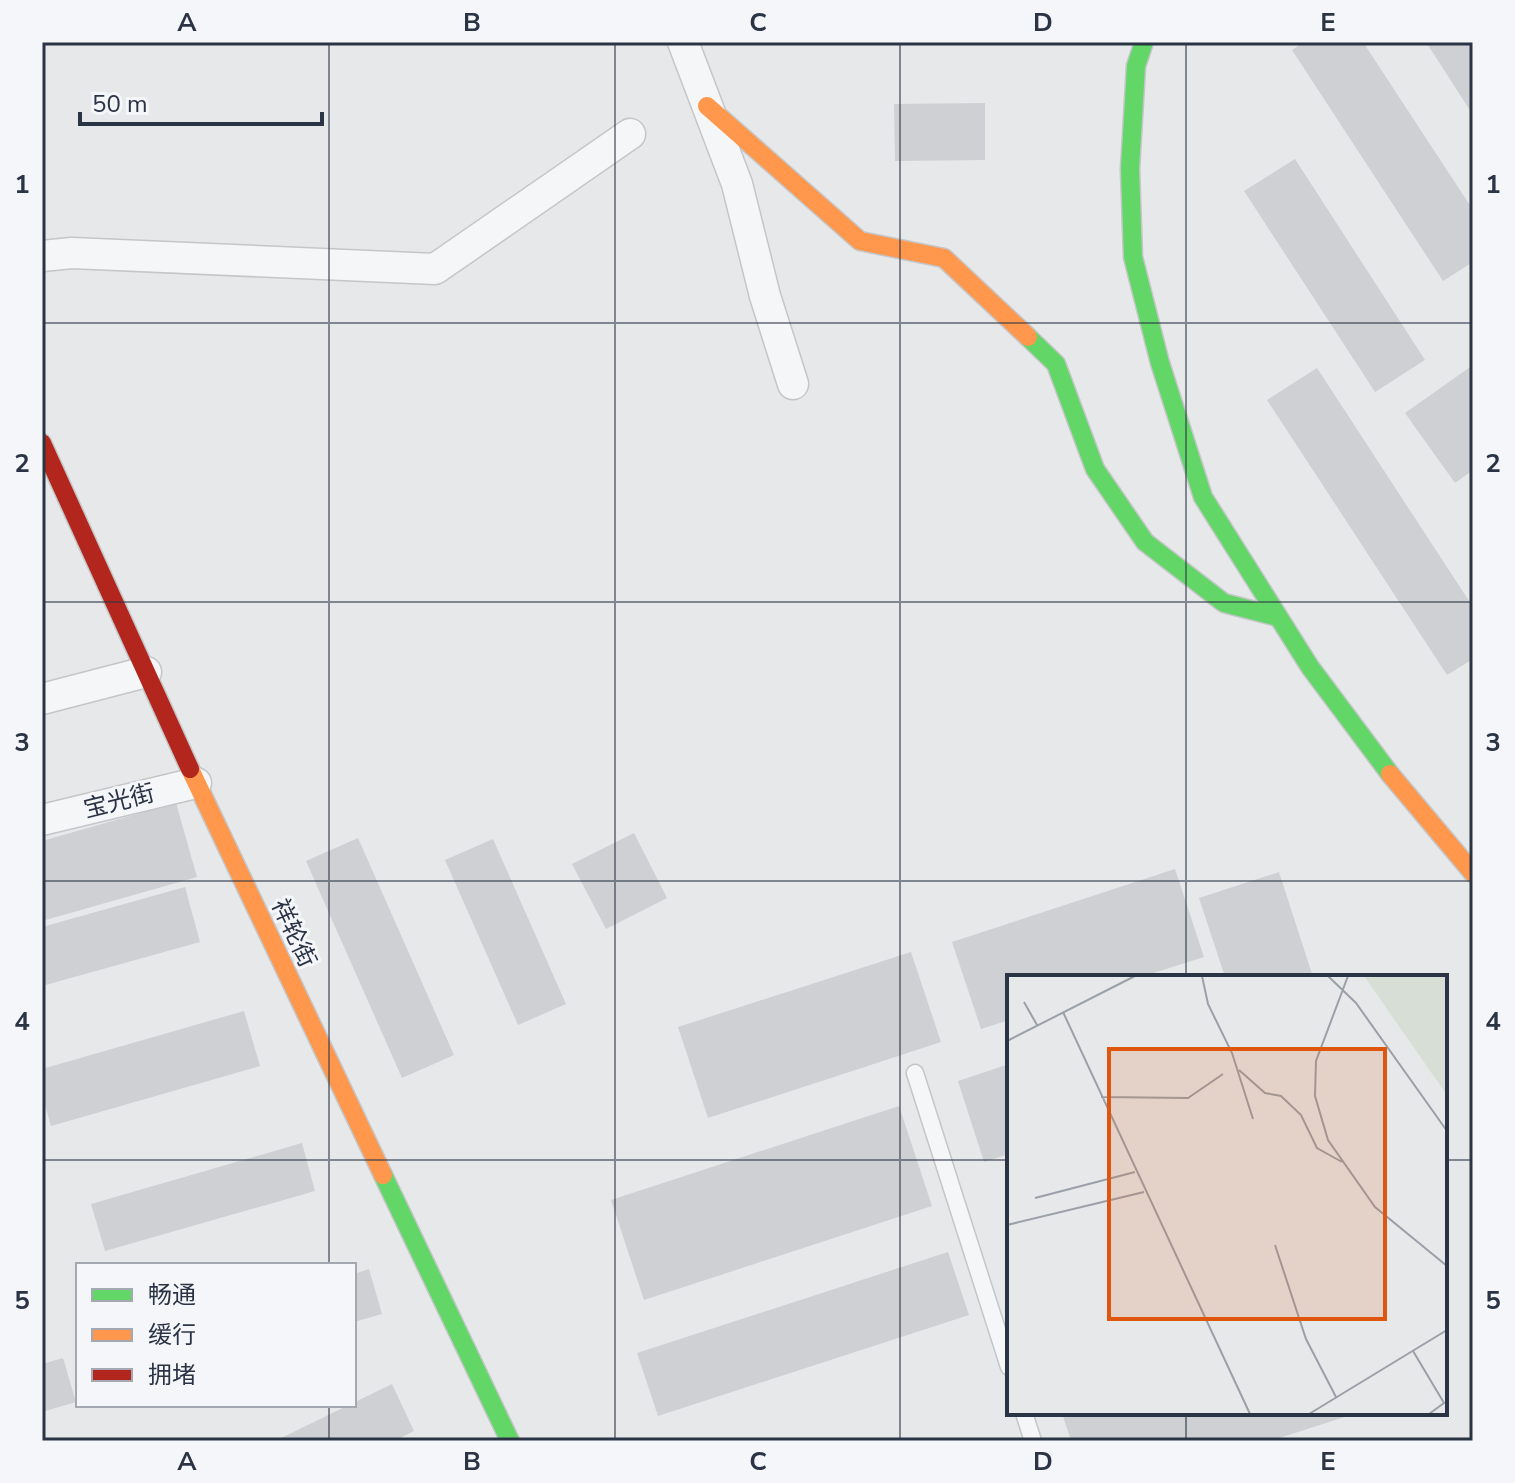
<svg xmlns="http://www.w3.org/2000/svg" width="1515" height="1483" viewBox="0 0 1515 1483" font-family="'Nunito Sans','Noto Sans SC',sans-serif">
  <style>
    .building { fill: #ced0d3 }
    .lines { fill: none; stroke-linecap: round; stroke-linejoin: round }
    .lane-casing { stroke: #c4c6c8; stroke-width: 19 }
    .street-casing { stroke: #c4c6c8; stroke-width: 33 }
    .fast-casing { stroke: #c4c6c8; stroke-width: 21 }
    .slow-casing { stroke: #c4c6c8; stroke-width: 21 }
    .jam-casing { stroke: #c4c6c8; stroke-width: 21 }
    .lane { stroke: #f5f6f7; stroke-width: 16 }
    .street { stroke: #f5f6f7; stroke-width: 30 }
    .fast { stroke: #63d668; stroke-width: 18 }
    .slow { stroke: #ff974d; stroke-width: 18 }
    .jam { stroke: #b3261e; stroke-width: 18 }
    .grid { fill: none; stroke: #2b3445; stroke-width: 2; stroke-opacity: 0.55 }
    .labels { text-anchor: middle; dominant-baseline: central; stroke-width: 6; stroke-linejoin: round; paint-order: stroke }
    .street-label { font-size: 24px; fill: #2b3445; stroke: #f4f6f9 }
    .inset-road { fill: none; stroke: #9ba0a8; stroke-width: 2 }
    .view { fill: #df570f; fill-opacity: 0.15; stroke: #df570f; stroke-width: 4 }
    .inset-edge { fill: none; stroke: #2b3445; stroke-width: 4 }
    .neatline { fill: none; stroke: #2b3445; stroke-width: 3 }
    .grid-label { font-size: 26px; text-anchor: middle; font-weight: bold; fill: #2b3445 }
  </style>
  <rect width="100%" height="100%" fill="#e6e8ea"/>
  <g class="building">
    <path d="M1304 42H1363L1473 210V262L1443 281 1292 50Z"/>
    <path d="M1426 42H1473V115Z"/>
    <path d="M985 103V160L895 161 894 104Z"/>
    <path d="M1295 159 1425 360 1375 392 1244 191Z"/>
    <path d="M1473 365V470L1455 483 1405 413Z"/>
    <path d="M1317 368 1473 607V659L1447 675 1267 400Z"/>
    <path d="M176 803 197 877 42 921V841Z"/>
    <path d="M634 833 667 898 606 929 572 864Z"/>
    <path d="M358 838 454 1055 402 1078 306 861Z"/>
    <path d="M493 839 566 1004 518 1025 445 860Z"/>
    <path d="M1175 869 1204 957 1141 977H1009V1020L981 1029 952 942Z"/>
    <path d="M1279 872 1313 977H1225L1199 898Z"/>
    <path d="M185 887 200 942 42 986V927Z"/>
    <path d="M911 952 941 1042 708 1118 678 1027Z"/>
    <path d="M244 1011 260 1066 51 1126 42 1094V1069Z"/>
    <path d="M1009 1064V1154L984 1162 958 1081Z"/>
    <path d="M899 1106 932 1206 644 1300 611 1200Z"/>
    <path d="M302 1143 315 1191 105 1251 91 1204Z"/>
    <path d="M948 1252 969 1315 658 1416 637 1353Z"/>
    <path d="M369 1269 382 1314 354 1322V1274Z"/>
    <path d="M63 1358 76 1402 42 1412V1364Z"/>
    <path d="M392 1384 414 1431 394 1441H275Z"/>
    <path d="M1062 1413H1354V1414L1270 1441H1071Z"/>
  </g>
  <g class="lines">
    <defs>
      <g id="lane">
        <path d="M915 1073 1009 1367"/>
        <path d="M1024 1413 1033 1441"/>
      </g>
      <g id="street">
        <path d="M683 42 737 184 765 296 793 384"/>
        <path d="M42 256 72 253 435 269 630 134"/>
        <path d="M42 699 146 672"/>
        <path d="M42 820 196 783"/>
      </g>
      <g id="fast">
        <path d="M1144 42 1136 66 1130 169 1133 257 1160 363 1203 497 1310 667 1390 774"/>
        <path d="M1028 337 1056 364 1095 469 1145 542 1224 603 1278 617"/>
        <path d="M383 1175 510 1441"/>
      </g>
      <g id="slow">
        <path d="M707 106 860 241 944 258 1028 337"/>
        <path d="M190 769 383 1175"/>
        <path d="M1390 774 1473 873"/>
      </g>
      <path id="jam" d="M42 443 190 769"/>
    </defs>
    <use href="#lane" class="lane-casing"/>
    <use href="#street" class="street-casing"/>
    <use href="#fast" class="fast-casing"/>
    <use href="#slow" class="slow-casing"/>
    <use href="#jam" class="jam-casing"/>
    <use href="#lane" class="lane"/>
    <use href="#street" class="street"/>
    <use href="#fast" class="fast"/>
    <use href="#slow" class="slow"/>
    <use href="#jam" class="jam"/>
  </g>
  <path class="grid" d="M329 42V1265M615 42V1441M900 42V1441M1186 42V977M42 323H1473M42 602H1473M42 881H1473M42 1160H1009M1445 1160H1473M329 1405V1441M1186 1413V1441"/>
  <g class="labels">
    <g class="street-label">
      <text transform="translate(119 801) rotate(-14)">宝光街</text>
      <text transform="translate(294 933) rotate(65)">祥轮街</text>
    </g>
  </g>
  <g transform="translate(1007 975)">
    <rect width="440" height="440" fill="#e6e8ea"/>
    <path d="M357 1H440V120Z" fill="#d6ded6"/>
    <path class="inset-road" d="M195 1 201 29 225 78 246 144M321 1 349 28 440 156M341 1 309 86 308 121 321 165 368 232 440 291M17 27 30 50M56 37 243 439M0 66 128 1M232 95 258 118 274 121 294 140 310 173 335 187M94 122 181 123 216 99M28 223 128 197M0 250 137 217M268 270 299 364 329 422M406 376 437 428 422 439M302 439 440 355"/>
    <path class="view" d="M102 74H378V344H102Z"/>
    <rect width="440" height="440" class="inset-edge"/>
  </g>
  <rect width="1515" height="1483" fill="none" stroke="#f4f6f9" stroke-width="88"/>
  <rect x="76" y="1263" width="280" height="144" fill="#f4f6f9" stroke="#a4a8b1" stroke-width="2"/>
  <rect x="92" y="1289" width="40" height="12" fill="#63d668" stroke="#a4a8b1" stroke-width="2"/>
  <text x="148" y="1303" font-size="24" fill="#2b3445">畅通</text>
  <rect x="92" y="1329" width="40" height="12" fill="#ff974d" stroke="#a4a8b1" stroke-width="2"/>
  <text x="148" y="1343" font-size="24" fill="#2b3445">缓行</text>
  <rect x="92" y="1369" width="40" height="12" fill="#b3261e" stroke="#a4a8b1" stroke-width="2"/>
  <text x="148" y="1383" font-size="24" fill="#2b3445">拥堵</text>
  <path d="M80 112v12h242v-12" fill="none" stroke="#2b3445" stroke-width="4"/>
  <text x="92" y="112" font-size="24" fill="#2b3445" stroke="#f4f6f9" stroke-width="6" paint-order="stroke">50 m</text>
  <rect x="44" y="44" width="1427" height="1395" class="neatline"/>
  <g class="grid-label">
    <text x="187" y="31">A</text>
    <text x="472" y="31">B</text>
    <text x="758" y="31">C</text>
    <text x="1043" y="31">D</text>
    <text x="1328" y="31">E</text>
    <text x="22" y="193">1</text>
    <text x="1493" y="193">1</text>
    <text x="22" y="472">2</text>
    <text x="1493" y="472">2</text>
    <text x="22" y="751">3</text>
    <text x="1493" y="751">3</text>
    <text x="22" y="1030">4</text>
    <text x="1493" y="1030">4</text>
    <text x="22" y="1309">5</text>
    <text x="1493" y="1309">5</text>
    <text x="187" y="1470">A</text>
    <text x="472" y="1470">B</text>
    <text x="758" y="1470">C</text>
    <text x="1043" y="1470">D</text>
    <text x="1328" y="1470">E</text>
  </g>
</svg>
